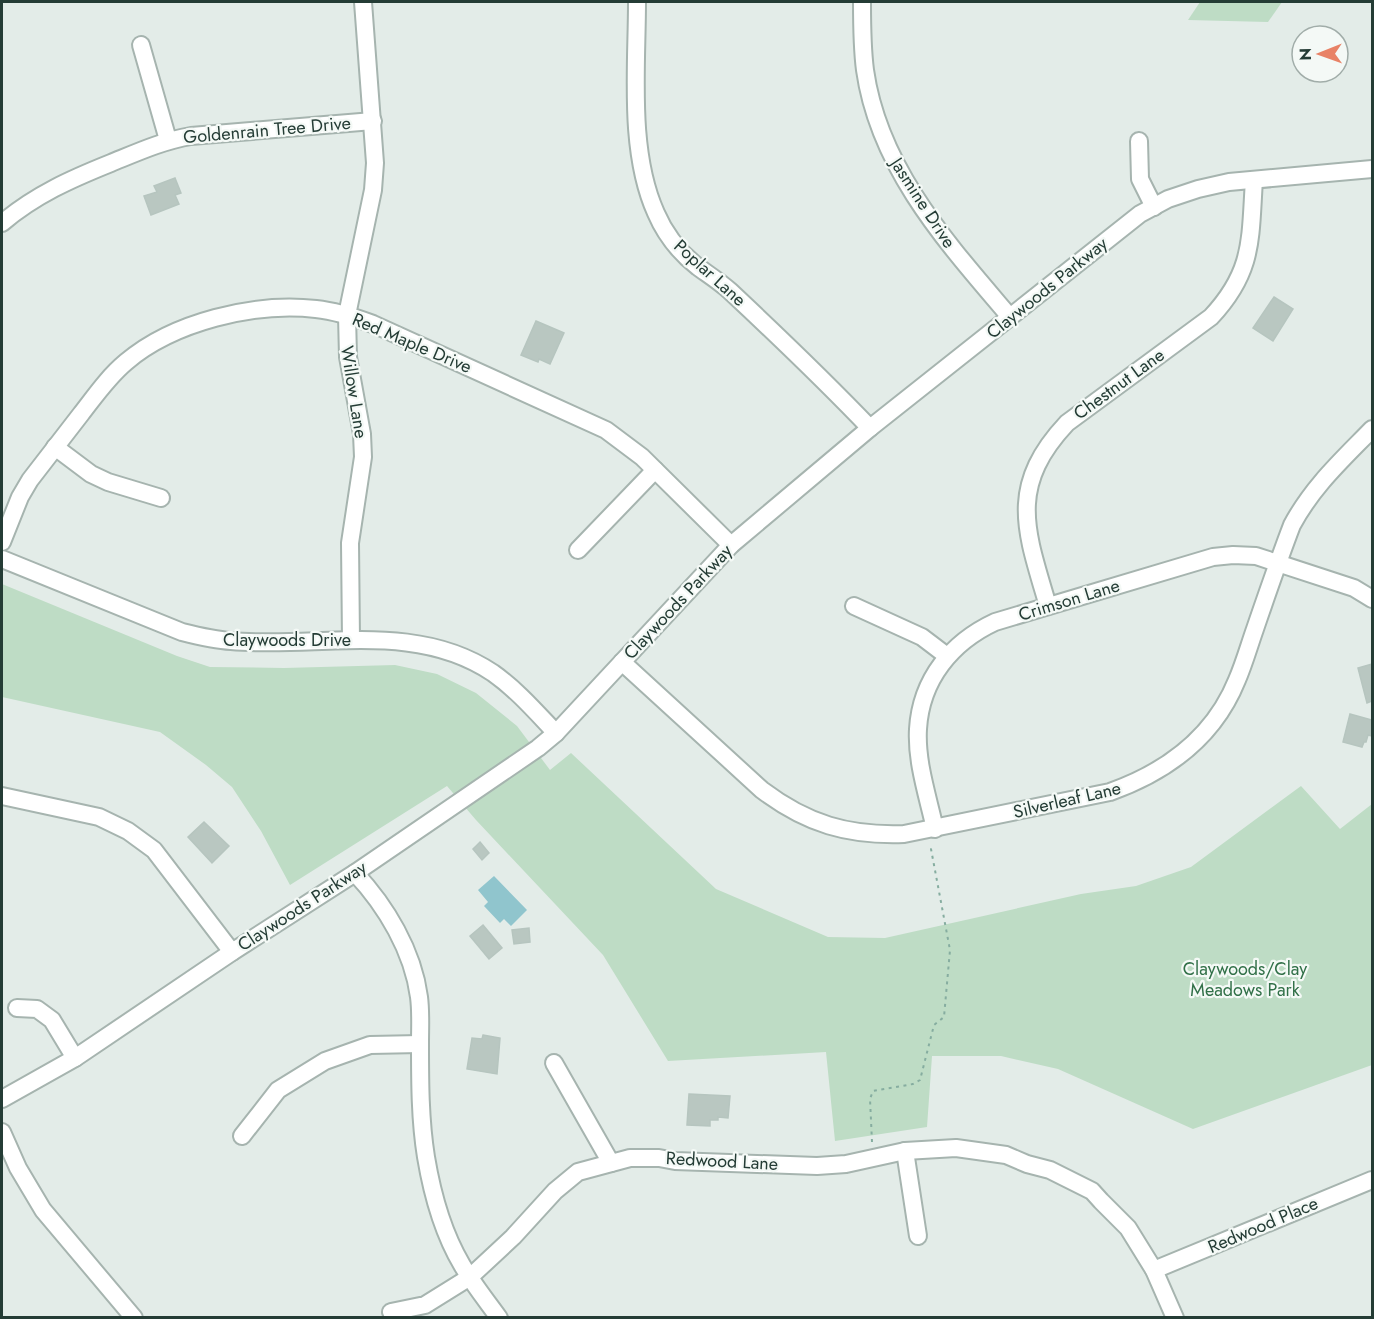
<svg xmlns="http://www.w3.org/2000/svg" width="1374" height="1319" viewBox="0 0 1374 1319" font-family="Jost,sans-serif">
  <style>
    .green { fill: #bedcc5 }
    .water { fill: #90c5cd }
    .building { fill: #b9c7c1; stroke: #b6c5bf; stroke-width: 1.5 }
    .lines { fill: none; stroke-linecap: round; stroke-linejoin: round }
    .street-casing { stroke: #a6b4af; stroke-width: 20 }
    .path { stroke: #86ada0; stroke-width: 2; stroke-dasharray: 3 4.5; stroke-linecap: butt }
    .street { stroke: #fff; stroke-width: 16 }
    .labels { text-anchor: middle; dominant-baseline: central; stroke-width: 4.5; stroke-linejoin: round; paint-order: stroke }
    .street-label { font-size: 18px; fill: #243c35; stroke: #f4f9f6 }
    .park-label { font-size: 18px; fill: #317048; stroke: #f4f9f6 }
  </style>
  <rect width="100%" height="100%" fill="#e3ece8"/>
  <g class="green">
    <path d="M1200 2H1282L1268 22 1188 20Z"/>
    <path d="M2 584 177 656 210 667 284 668 395 665 437 674 476 693 517 726 550 770 571 753 716 889 828 937 885 938 1081 894 1136 886 1191 867 1301 786 1340 829 1372 804V1065L1193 1129 1058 1069 1001 1056H932L927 1127 835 1141 826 1052 668 1061 603 955 476 820 447 786 290 885 261 831 232 787 206 765 160 732 2 697Z"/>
  </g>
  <path class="water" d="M494 876 527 910 511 926 504 919 500 923 484 906 488 902 478 890Z"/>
  <g class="building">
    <path d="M175 178 181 193 175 195 179 204 151 215 144 196 157 192 154 186Z"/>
    <path d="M1274 297 1293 309 1273 341 1253 328Z"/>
    <path d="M536 321 564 333 550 364 539 359 538 362 521 355Z"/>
    <path d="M1372 664V701L1367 703 1358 668Z"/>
    <path d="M1350 714 1372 720V736L1368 735 1366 742H1364L1362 747 1343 742Z"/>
    <path d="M204 822 229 846 212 863 188 837Z"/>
    <path d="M480 842 489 853 482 860 473 849Z"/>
    <path d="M483 925 502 948 489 959 470 936Z"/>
    <path d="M529 928 530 942 514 944 512 930Z"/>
    <path d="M483 1035 500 1038 497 1074 467 1069 472 1038 482 1039Z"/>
    <path d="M689 1094 730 1096 728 1118 718 1117V1120H710V1126L687 1125Z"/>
  </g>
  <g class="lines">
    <defs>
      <g id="street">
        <path d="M637 2C637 68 628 151 656 213 665 234 680 253 698 267 709 275 720 282 730 291 778 336 825 381 870 428"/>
        <path d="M862 2C862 24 862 47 865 70 879 169 948 244 1010 317"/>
        <path d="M141 45 168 140"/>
        <path d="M1139 141 1140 179 1154 207"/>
        <path d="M2 223C35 195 71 179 111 163 138 152 162 141 191 136L373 121"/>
        <path d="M55 447 91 474 108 482 161 498"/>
        <path d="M2 542 20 497 30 480C47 458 64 436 81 414 95 396 108 377 126 362 173 322 254 302 316 309 335 311 354 317 373 324L606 430 642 457 731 545"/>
        <path d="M578 550 655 470"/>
        <path d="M2 559 182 632C198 636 214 640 231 641 319 649 414 620 493 673 517 690 536 712 556 733"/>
        <path d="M854 606 922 637 947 656"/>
        <path d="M1048 606C1026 531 1007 487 1067 423L1211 317C1254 271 1250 239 1254 180"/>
        <path d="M351 640 350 543 363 457 362 434 348 357 347 315 373 190 375 163 363 2"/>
        <path d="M622 662 762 790C807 824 848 836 904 834L1110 792C1166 772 1214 737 1237 680 1244 664 1249 646 1255 629 1267 594 1279 559 1292 525 1313 486 1342 460 1372 429"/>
        <path d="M2 796 99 817 128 831 154 850 232 952"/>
        <path d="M935 829C928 797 916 762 918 729 921 679 952 642 995 622L1213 557 1233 555 1256 556 1354 588 1372 599"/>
        <path d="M355 873C386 906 413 951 419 997 421 1012 420 1027 420 1043 420 1081 420 1120 426 1157 432 1193 443 1233 462 1265 473 1284 486 1300 499 1318"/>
        <path d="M17 1008 37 1009 52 1020 75 1058"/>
        <path d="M554 1063 611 1163"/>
        <path d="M2 1099 75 1058 232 952 355 873 538 748 556 733 731 545 870 428 1140 214 1168 199 1198 189 1229 182 1372 169"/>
        <path d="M2 1132 18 1168 43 1210 134 1318"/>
        <path d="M242 1136 278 1090 325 1061 370 1045 420 1044"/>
        <path d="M905 1151 918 1236"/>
        <path d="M1154 1270 1372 1180"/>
        <path d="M391 1312 425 1305 470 1277 513 1237 555 1191 578 1172 630 1158H659L675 1161 817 1166 846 1164 905 1151 956 1148 1006 1155 1027 1164 1050 1170 1092 1191 1101 1201 1128 1228 1154 1270 1175 1318"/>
      </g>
    </defs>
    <use href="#street" class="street-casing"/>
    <path class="path" d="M872 1142 870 1099 873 1091 913 1084 920 1080 934 1025 944 1017 950 950 931 849 932 844"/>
    <use href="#street" class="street"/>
  </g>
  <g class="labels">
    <g class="street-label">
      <text transform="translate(267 130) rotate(-5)">Goldenrain Tree Drive</text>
      <text transform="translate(923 203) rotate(57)">Jasmine Drive</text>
      <text transform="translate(710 273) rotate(42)">Poplar Lane</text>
      <text transform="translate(1047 288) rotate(-39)">Claywoods Parkway</text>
      <text transform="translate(412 343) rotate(23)">Red Maple Drive</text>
      <text transform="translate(1119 384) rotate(-36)">Chestnut Lane</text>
      <text transform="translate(354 392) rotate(81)">Willow Lane</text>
      <text transform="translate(1069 600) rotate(-17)">Crimson Lane</text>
      <text transform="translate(678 602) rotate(-47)">Claywoods Parkway</text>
      <text x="287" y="640">Claywoods Drive</text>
      <text transform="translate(1067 800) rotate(-13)">Silverleaf Lane</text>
      <text transform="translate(302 906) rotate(-33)">Claywoods Parkway</text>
      <text transform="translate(722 1161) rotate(3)">Redwood Lane</text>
      <text transform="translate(1263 1225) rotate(-23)">Redwood Place</text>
    </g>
    <g class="park-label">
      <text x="1245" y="969">Claywoods/Clay<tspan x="1245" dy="21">Meadows Park</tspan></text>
    </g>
  </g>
  <rect width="1374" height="1319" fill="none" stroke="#243c35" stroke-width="6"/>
  <g transform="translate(1320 54) rotate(269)"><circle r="28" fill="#f4f9f6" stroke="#a1ada9" stroke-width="1.5"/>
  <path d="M0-4.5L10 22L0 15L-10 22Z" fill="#e88266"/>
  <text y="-9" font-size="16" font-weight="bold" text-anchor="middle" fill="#243c35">N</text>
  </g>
</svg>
